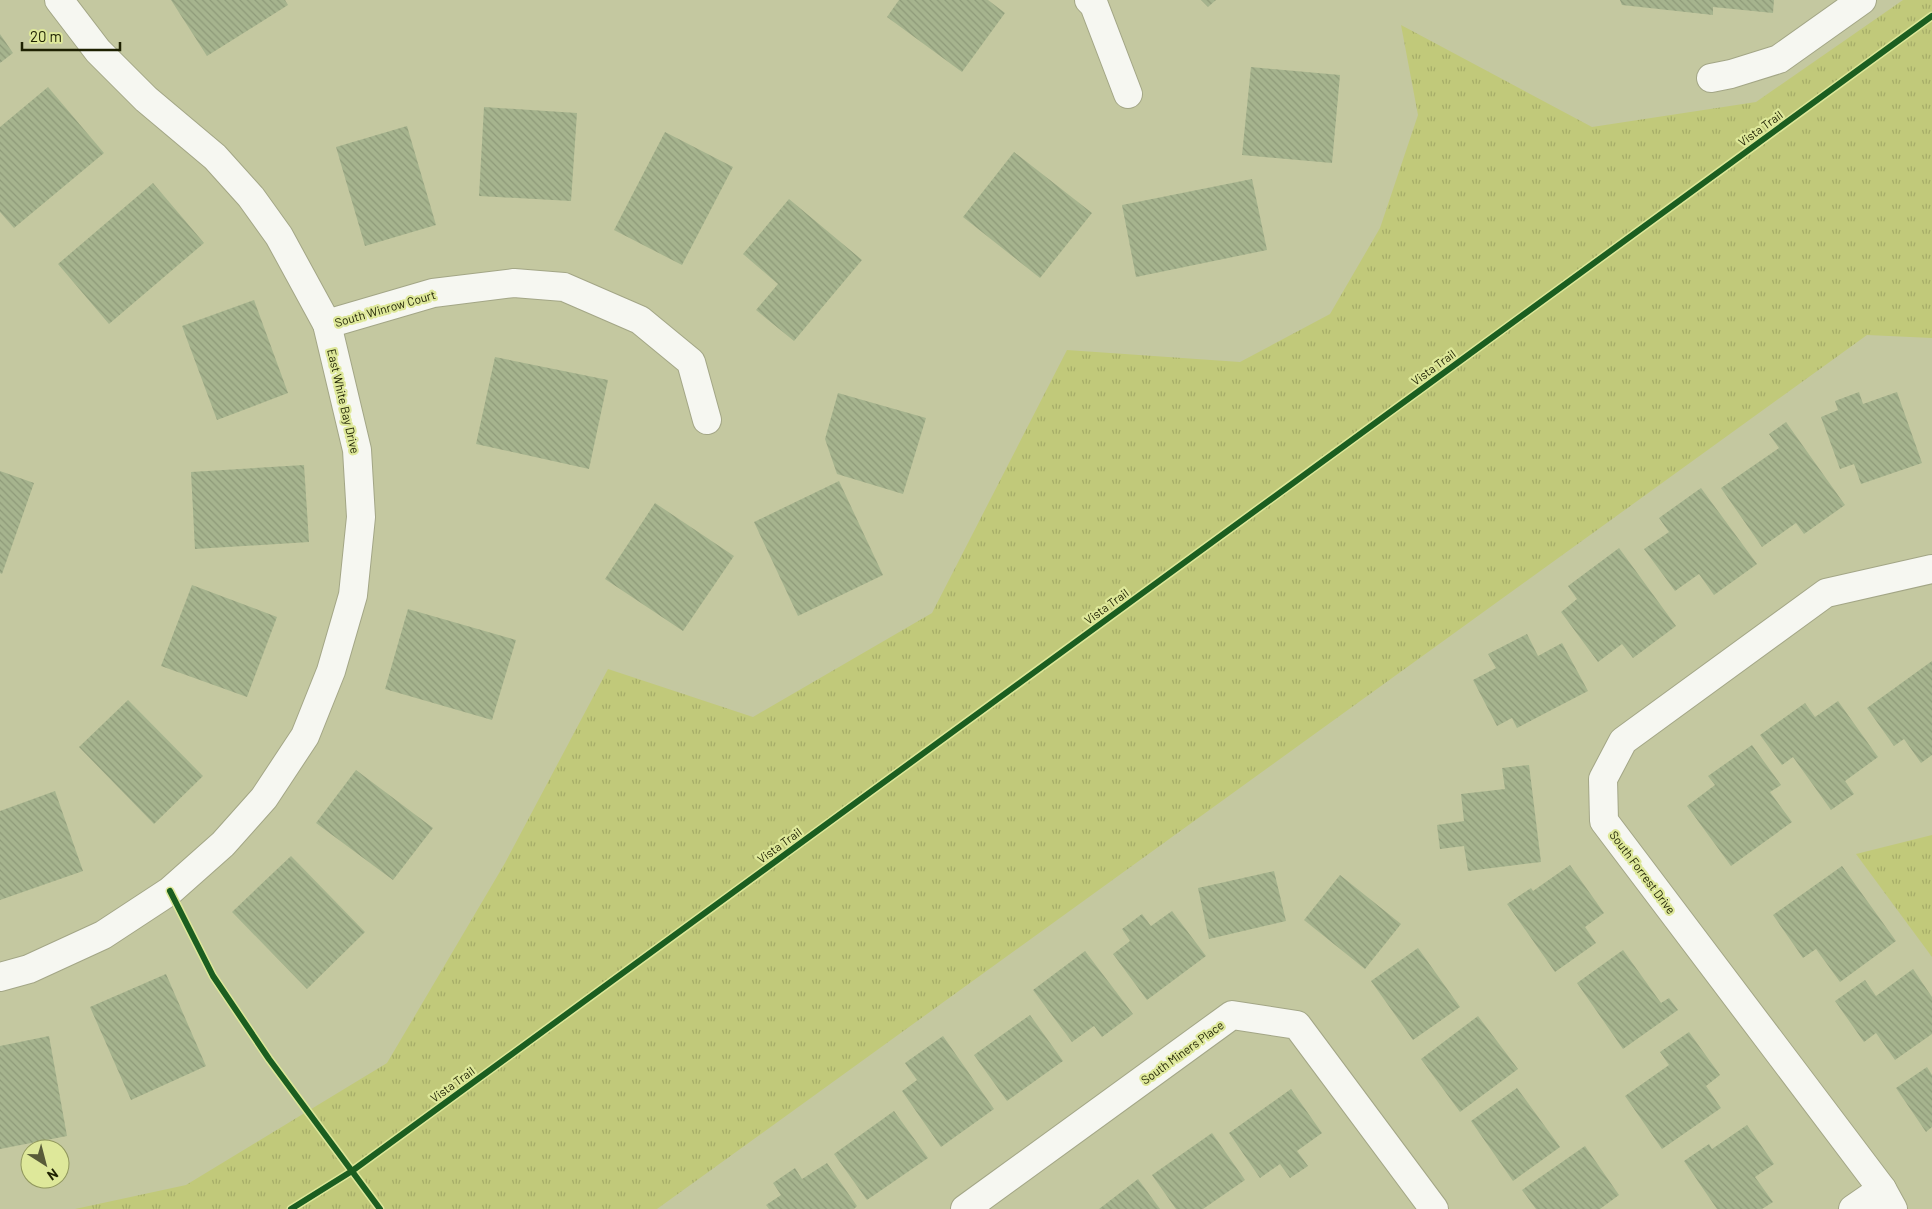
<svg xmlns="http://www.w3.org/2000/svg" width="1932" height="1209" viewBox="0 0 1932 1209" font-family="Barlow,sans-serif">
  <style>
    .grass { fill: url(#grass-tufts) }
    .building { fill: url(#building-back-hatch) }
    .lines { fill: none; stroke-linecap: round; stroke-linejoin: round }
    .minor-casing { stroke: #a3a686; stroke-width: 30 }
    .minor { stroke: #f6f7f1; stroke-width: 28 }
    .cycleway-casing { stroke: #dee89a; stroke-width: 9 }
    .cycleway { stroke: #1b5e20; stroke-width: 6 }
    .labels { text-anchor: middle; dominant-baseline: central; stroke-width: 4.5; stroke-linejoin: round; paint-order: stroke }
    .street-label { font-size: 12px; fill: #1e2102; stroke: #dee89a }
  </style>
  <defs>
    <pattern id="grass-tufts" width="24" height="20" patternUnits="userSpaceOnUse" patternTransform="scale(1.25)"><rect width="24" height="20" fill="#c1c97a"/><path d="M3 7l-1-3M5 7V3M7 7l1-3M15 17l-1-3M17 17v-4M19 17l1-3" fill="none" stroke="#a5ac68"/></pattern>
    <pattern id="building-back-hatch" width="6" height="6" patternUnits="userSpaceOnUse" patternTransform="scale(1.25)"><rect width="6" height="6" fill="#a6b48e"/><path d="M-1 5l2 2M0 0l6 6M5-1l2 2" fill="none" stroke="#8e9a79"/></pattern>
  </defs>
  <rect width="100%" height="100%" fill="#c4c8a0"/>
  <g class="grass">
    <path d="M1903 0H1932V338L1867 335 657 1209H75L186 1185 387 1063 505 863 608 669 753 717 932 613 1067 350 1240 362 1330 314 1380 228 1418 115 1401 25 1592 127 1756 102Z"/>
    <path d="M1932 835V957L1856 854Z"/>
  </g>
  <g class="building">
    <path d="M171 0H285L288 5 207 56Z"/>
    <path d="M899 0H988L1005 13 962 72 887 17Z"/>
    <path d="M1201 0H1216L1208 7Z"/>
    <path d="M1620 0H1774L1773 13 1713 7V15L1622 5Z"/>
    <path d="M0 34 13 53 0 63Z"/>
    <path d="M1251 67 1340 75 1332 163 1242 155Z"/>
    <path d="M48 87 104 153 14 228 0 212V127Z"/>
    <path d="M484 107 577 113 571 201 479 196Z"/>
    <path d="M407 126 436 225 365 246 336 147Z"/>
    <path d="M665 132 733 167 682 265 614 230Z"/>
    <path d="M1014 152 1092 213 1040 278 963 217Z"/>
    <path d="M1252 179 1267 250 1136 277 1122 205Z"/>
    <path d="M153 183 204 243 109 324 58 264Z"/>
    <path d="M789 199 862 260 794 341 756 310 778 284 743 254Z"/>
    <path d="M254 300 288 393 217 420 182 326Z"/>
    <path d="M495 357 608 380 589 469 476 444Z"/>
    <path d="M1859 392 1863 404 1897 392 1922 463 1861 484 1854 464 1840 469 1821 417 1838 410 1835 401Z"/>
    <path d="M838 393 926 418 903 494 837 474 825 439Z"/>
    <path d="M1786 422 1845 505 1804 534 1796 523 1762 547 1721 488 1779 448 1769 434Z"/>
    <path d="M304 465 309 542 195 549 191 472Z"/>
    <path d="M0 471 34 483 2 574 0 573Z"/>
    <path d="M839 481 883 575 798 616 754 522Z"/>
    <path d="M1701 488 1757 564 1714 595 1699 574 1675 591 1644 549 1669 532 1659 518Z"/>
    <path d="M655 503 734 556 683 631 605 579Z"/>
    <path d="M1619 548 1676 626 1633 658 1622 644 1598 662 1561 612 1577 599 1568 586Z"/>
    <path d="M192 585 277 617 247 697 161 666Z"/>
    <path d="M408 609 516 640 492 720 385 689Z"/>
    <path d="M1527 634 1538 656 1562 643 1588 691 1517 728 1512 718 1497 726 1473 680 1496 668 1488 654Z"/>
    <path d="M1932 661V755L1921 763 1904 739 1894 746 1867 708Z"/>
    <path d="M128 700 203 776 154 824 79 747Z"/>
    <path d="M1838 701 1878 757 1845 781 1854 794 1831 810 1793 757 1782 765 1760 735 1805 703 1815 717Z"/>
    <path d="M1752 745 1781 785 1770 792 1792 822 1731 866 1687 806 1715 785 1708 776Z"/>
    <path d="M1529 765 1541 862 1468 871 1464 846 1440 849 1437 825 1464 821 1461 794 1505 789 1502 768Z"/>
    <path d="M356 770 433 828 393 880 316 823Z"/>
    <path d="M55 791 83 871 0 900V811Z"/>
    <path d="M291 856 365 932 307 989 232 912Z"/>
    <path d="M1570 865 1604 913 1585 927 1596 943 1555 972 1507 904 1531 888 1533 891Z"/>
    <path d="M1842 866 1896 941 1840 982 1816 949 1803 958 1773 915Z"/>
    <path d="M1274 871 1286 921 1209 939 1198 888Z"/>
    <path d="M1340 875 1401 924 1365 969 1304 920Z"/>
    <path d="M1172 911 1206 956 1147 1000 1113 954 1130 941 1122 929 1142 914 1151 926Z"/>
    <path d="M1418 948 1460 1007 1413 1040 1371 981Z"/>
    <path d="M1623 950 1661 1003 1669 998 1678 1010 1623 1049 1577 983Z"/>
    <path d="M1085 951 1133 1014 1102 1037 1094 1026 1072 1042 1033 990Z"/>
    <path d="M1913 969 1932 997V1034L1895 1060 1876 1033 1864 1042 1835 1001 1865 980 1876 996Z"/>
    <path d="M166 974 206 1066 131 1100 90 1007Z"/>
    <path d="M1030 1015 1063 1061 1007 1101 974 1055Z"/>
    <path d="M1478 1016 1518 1069 1460 1112 1421 1059Z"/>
    <path d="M1689 1032 1720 1075 1706 1086 1721 1108 1662 1149 1625 1096 1669 1065 1660 1052Z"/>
    <path d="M49 1036 67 1136 0 1149V1046Z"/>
    <path d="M943 1036 994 1109 941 1147 902 1091 917 1080 905 1063Z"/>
    <path d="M1927 1067 1932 1075V1127L1926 1132 1896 1088Z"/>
    <path d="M1517 1088 1560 1147 1513 1181 1471 1121Z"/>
    <path d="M1291 1089 1322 1133 1297 1151 1308 1166 1290 1178 1280 1164 1260 1178 1229 1133Z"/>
    <path d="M894 1111 928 1158 867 1200 834 1154Z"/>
    <path d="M1747 1125 1774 1164 1755 1177 1773 1202 1762 1209H1717L1684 1161 1709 1144 1712 1149Z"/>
    <path d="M1212 1133 1245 1180 1203 1209H1176L1152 1175Z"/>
    <path d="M1585 1146 1619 1195 1600 1209H1536L1522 1190Z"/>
    <path d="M827 1163 857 1206 854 1209H769L766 1205 781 1195 773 1183 795 1168 802 1179Z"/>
    <path d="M1138 1179 1160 1209H1099Z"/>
  </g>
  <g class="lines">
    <defs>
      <g id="minor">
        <path d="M1089 0 1094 5 1128 94"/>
        <path d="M1711 78 1731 74 1779 59 1862 0"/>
        <path d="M327 324 433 293 514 283 564 287 640 320 691 362 707 420"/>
        <path d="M0 977 29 969 103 935 170 891 223 844 264 798 305 736 331 671 353 595 361 517 357 450 327 324 279 236 251 197 215 157 146 99 98 51 59 0"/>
        <path d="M965 1209 1232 1015 1297 1025 1434 1209"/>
        <path d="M1853 1209 1882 1189"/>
        <path d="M1893 1209 1882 1189 1604 821 1603 779 1623 741 1826 593 1932 569"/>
      </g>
    </defs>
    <use href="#minor" class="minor-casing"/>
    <use href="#minor" class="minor"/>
    <defs>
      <g id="cycleway">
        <path d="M170 891 213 976 269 1059 380 1209"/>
        <path d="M291 1209 352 1171 1932 16"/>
      </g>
    </defs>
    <use href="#cycleway" class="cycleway-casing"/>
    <use href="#cycleway" class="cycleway"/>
  </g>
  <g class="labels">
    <g class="street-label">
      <text transform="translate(1760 128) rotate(-36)">Vista Trail</text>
      <text transform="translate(385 308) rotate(-16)">South Winrow Court</text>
      <text transform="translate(1433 367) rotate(-36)">Vista Trail</text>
      <text transform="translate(344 401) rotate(77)">East White Bay Drive</text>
      <text transform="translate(1106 606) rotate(-36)">Vista Trail</text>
      <text transform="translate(779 845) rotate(-36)">Vista Trail</text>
      <text transform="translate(1643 872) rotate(53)">South Forrest Drive</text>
      <text transform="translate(1182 1052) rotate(-36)">South Miners Place</text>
      <text transform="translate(452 1084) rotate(-36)">Vista Trail</text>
    </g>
  </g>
  <g transform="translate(45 1164) rotate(144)"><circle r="24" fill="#dee89a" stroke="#91985d"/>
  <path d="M0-4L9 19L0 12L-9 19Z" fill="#585b39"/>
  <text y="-8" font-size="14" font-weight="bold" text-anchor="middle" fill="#1e2102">N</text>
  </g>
  <path d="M22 42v8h98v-8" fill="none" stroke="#1e2102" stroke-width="2.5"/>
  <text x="30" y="42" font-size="15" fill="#1e2102" stroke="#dee89a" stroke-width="4" paint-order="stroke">20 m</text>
</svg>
